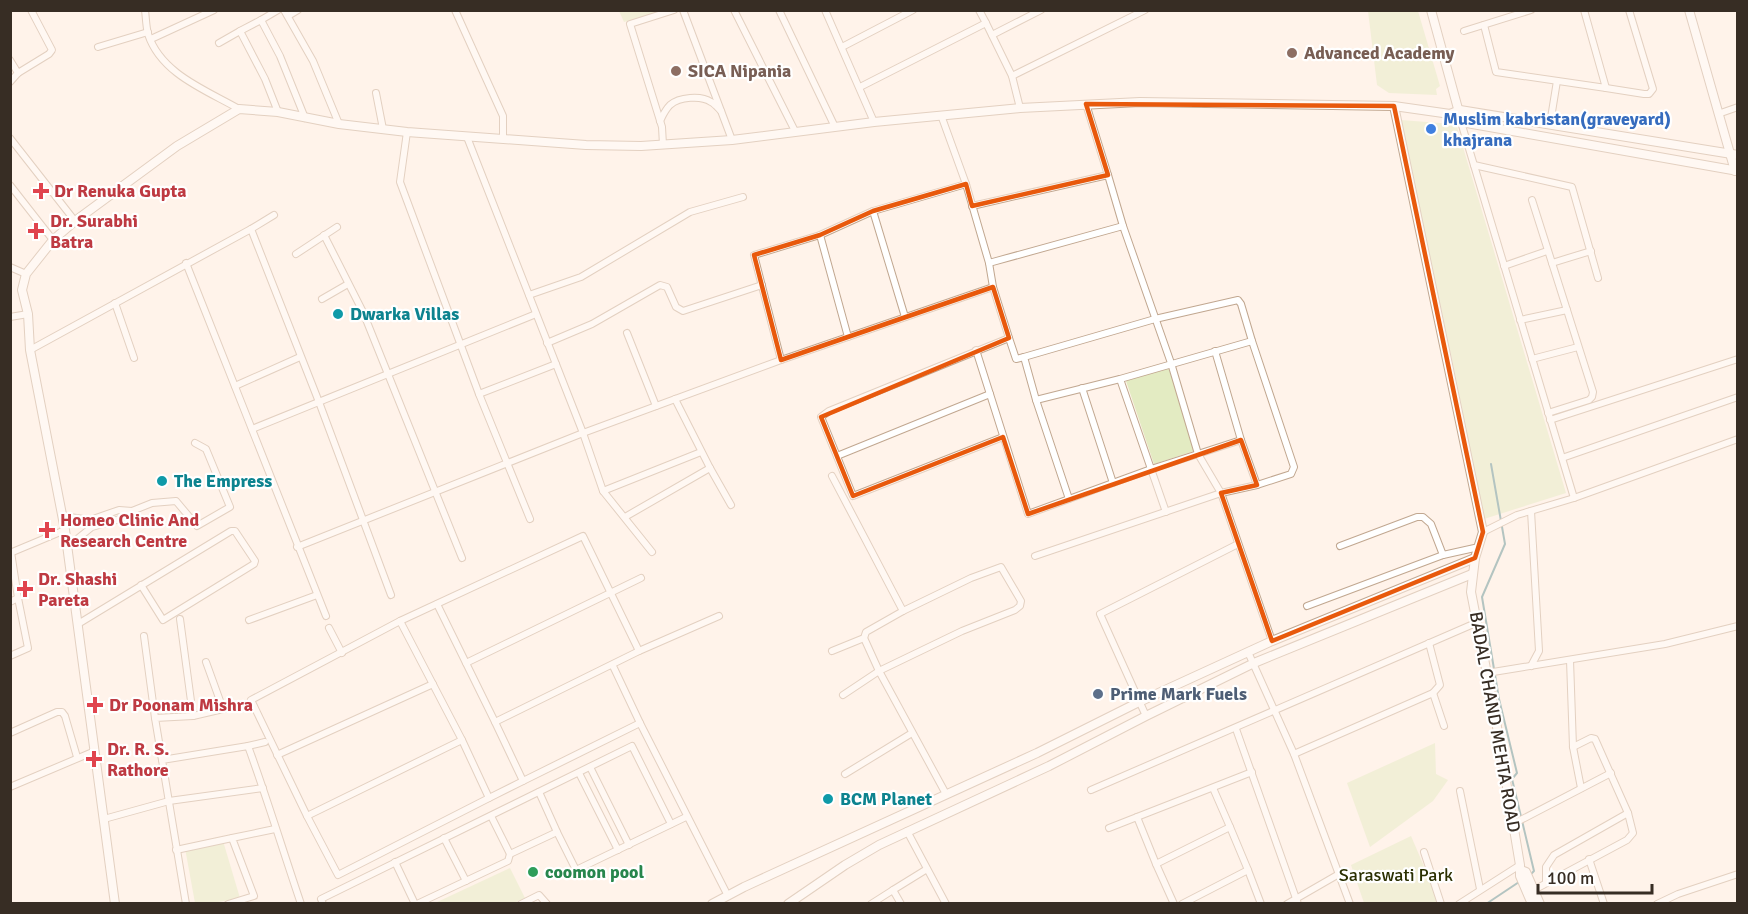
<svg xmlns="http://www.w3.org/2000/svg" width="1748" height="914" viewBox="0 0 1748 914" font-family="Signika,sans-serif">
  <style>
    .green { fill: #e3ebc2 }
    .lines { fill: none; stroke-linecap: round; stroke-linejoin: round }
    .stream { stroke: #588c90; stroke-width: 2 }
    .street-casing { stroke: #c1a790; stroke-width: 8 }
    .secondary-casing { stroke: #c1a790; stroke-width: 10 }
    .street { stroke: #fff; stroke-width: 6 }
    .secondary { stroke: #fff; stroke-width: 8 }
    .marked { fill: none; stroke: #e8590c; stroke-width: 4.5; stroke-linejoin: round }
    .education-dot { fill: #8d6e63; stroke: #fff; stroke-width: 2 }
    .shop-dot { fill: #3f7fe0; stroke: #fff; stroke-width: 2 }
    .health-dot { fill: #e0444e; stroke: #fff; stroke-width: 2 }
    .culture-dot { fill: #0f9aa8; stroke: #fff; stroke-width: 2 }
    .service-dot { fill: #5c6f8a; stroke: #fff; stroke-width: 2 }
    .leisure-dot { fill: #2e9e5b; stroke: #fff; stroke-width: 2 }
    .labels { text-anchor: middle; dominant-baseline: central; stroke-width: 4.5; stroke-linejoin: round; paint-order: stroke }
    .education-label { font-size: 18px; font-weight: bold; fill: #785e54; stroke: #fff; text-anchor: start }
    .shop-label { font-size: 18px; font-weight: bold; fill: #366cbe; stroke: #fff; text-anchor: start }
    .health-label { font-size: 18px; font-weight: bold; fill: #be3a42; stroke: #fff; text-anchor: start }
    .culture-label { font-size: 18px; font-weight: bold; fill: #0d838f; stroke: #fff; text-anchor: start }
    .service-label { font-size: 18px; font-weight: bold; fill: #4e5e75; stroke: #fff; text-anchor: start }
    .street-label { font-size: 18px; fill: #372d24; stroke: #fff }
    .leisure-label { font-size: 18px; font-weight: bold; fill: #27864d; stroke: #fff; text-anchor: start }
    .park-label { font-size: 18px; fill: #2a2f01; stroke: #fff }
  </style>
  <rect width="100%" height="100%" fill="#fff3ea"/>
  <g class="green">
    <path d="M619 11H662L624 22Z"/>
    <path d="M1368 11H1418L1440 86 1436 89 1437 95 1389 93 1377 85Z"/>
    <path d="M1401 120 1453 124 1457 127 1566 493 1484 519 1478 494 1458 388Z"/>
    <path d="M1173 363 1200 449 1154 464 1125 378Z"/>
    <path d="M1435 743 1436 774 1448 780 1433 801 1370 847 1347 783Z"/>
    <path d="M1411 836 1439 901 1433 904 1364 903 1351 865Z"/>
    <path d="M223 841 240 898 213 903H195L185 848Z"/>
    <path d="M510 868 525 898 514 903H435Z"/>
  </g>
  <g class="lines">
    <g class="stream">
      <path d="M1491 464 1505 544 1482 597 1499 699 1517 773 1512 779 1534 871 1531 874"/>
      <path d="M1486 904 1519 882"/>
    </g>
    <defs>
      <g id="street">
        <path d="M145 10C146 18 146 26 148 34 161 74 206 90 239 109"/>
        <path d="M284 10 313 61 339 124"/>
        <path d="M455 10 503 116V138"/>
        <path d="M683 10 732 140"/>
        <path d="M734 10 795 131"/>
        <path d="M779 10 835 127"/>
        <path d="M825 10 874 122"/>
        <path d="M288 16 298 10"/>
        <path d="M261 20 278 10"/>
        <path d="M986 23 1012 76 1145 10"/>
        <path d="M1484 25 1496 72 1606 88 1584 10"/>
        <path d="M1464 31 1531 10"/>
        <path d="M992 35 1041 10"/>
        <path d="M151 39 214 10"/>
        <path d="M219 43 240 31"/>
        <path d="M98 47 148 32"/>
        <path d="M842 47 913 10"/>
        <path d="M10 60 18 73"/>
        <path d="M1012 76 1020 108"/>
        <path d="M10 82 18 73 49 54 52 50 31 10"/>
        <path d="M860 87 986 23 979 10"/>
        <path d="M1606 88 1644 94H1649L1653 89 1629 10"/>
        <path d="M376 93 383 129"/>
        <path d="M1086 104 1108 175"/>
        <path d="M278 112 265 79 240 31 261 20 280 56 305 118"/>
        <path d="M1718 114 1738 107"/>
        <path d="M941 115 966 184 989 263 1123 226 1171 363 1198 454 1241 440"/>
        <path d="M660 121C663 115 665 110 670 105 679 97 701 95 711 102 715 104 718 108 721 111"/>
        <path d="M1461 122 1574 498"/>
        <path d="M1550 124 1557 81"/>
        <path d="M407 132 400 182 479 394 530 519"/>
        <path d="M467 137 583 433 603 491 652 552"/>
        <path d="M10 138 75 221"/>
        <path d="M663 145 662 127 630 24 674 10"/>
        <path d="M1474 165 1572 187 1598 278"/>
        <path d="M10 185 53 240"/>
        <path d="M1532 200 1593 392 1592 397 1589 400 1548 413"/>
        <path d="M972 206 1108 175 1123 226"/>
        <path d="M873 211 905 317"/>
        <path d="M251 229 274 215"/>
        <path d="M324 235 363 312 462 558"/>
        <path d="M820 235 848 337"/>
        <path d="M296 254 337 227"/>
        <path d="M186 263 326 616"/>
        <path d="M989 263 993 287"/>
        <path d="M1552 263 1591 251"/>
        <path d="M1504 266 1547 251"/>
        <path d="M10 267 26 274"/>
        <path d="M529 295 581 277 690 212 743 197"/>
        <path d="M322 299 348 284"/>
        <path d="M115 303 134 358"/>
        <path d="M10 317 28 314"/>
        <path d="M1520 320 1567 310"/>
        <path d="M627 333 656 406"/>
        <path d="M1009 338 1016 359 1024 357"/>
        <path d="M547 343 592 324 660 285 667 287 676 307 683 311 762 285"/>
        <path d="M30 350 251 229 319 402 391 595"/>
        <path d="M976 350 1028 514 1069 499 1036 400 1120 379 1252 341"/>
        <path d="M1532 359 1578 347"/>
        <path d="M781 360 754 255 820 235 873 211 966 184"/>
        <path d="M1120 379 1151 469 1198 454 1221 493 1272 641"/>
        <path d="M235 386 300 357"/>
        <path d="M1082 388 1113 483"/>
        <path d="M479 394 556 364"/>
        <path d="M675 399 710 468 731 505"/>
        <path d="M1036 400 1024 357 1155 319 1238 300 1241 304 1252 341 1294 467 1291 474 1257 485"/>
        <path d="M1550 420 1738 359"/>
        <path d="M252 429 536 314"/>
        <path d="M837 456 990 394"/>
        <path d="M1562 458 1738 397"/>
        <path d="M603 491 701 452"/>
        <path d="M1069 499 1151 469 1166 512"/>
        <path d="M1531 511 1539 651 1531 666"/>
        <path d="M63 516 90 520 119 510 132 511"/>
        <path d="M625 517 710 468"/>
        <path d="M1483 532 1517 515 1574 498 1738 439"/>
        <path d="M1340 546 1417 517H1423L1431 524 1443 555"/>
        <path d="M67 547 92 527 120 519 132 511 152 503 176 501 197 526 230 507 206 449 195 443"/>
        <path d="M297 547 583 433 781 360 993 287 1009 338 829 411 821 417 853 496 1003 437"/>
        <path d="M10 553 65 530"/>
        <path d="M1035 556 1221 493 1257 485 1241 440 1215 351"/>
        <path d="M10 602 18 598 11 552"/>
        <path d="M437 604 466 663"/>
        <path d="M1307 606 1443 555 1479 547"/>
        <path d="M180 619 193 716"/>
        <path d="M249 620 317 595"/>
        <path d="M400 621 251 700 307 816 338 875 489 798 462 740"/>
        <path d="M78 624 231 531H235L255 561 254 564 163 620 141 585"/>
        <path d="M329 628 342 653"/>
        <path d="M144 636 155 718"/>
        <path d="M864 638 879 671 946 794"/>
        <path d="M1429 643 1440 685 1433 693"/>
        <path d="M639 651 719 616"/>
        <path d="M832 651 864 638 866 632 903 611 832 476"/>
        <path d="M1248 652 1294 754 1350 904"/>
        <path d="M10 656 28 648 18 598"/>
        <path d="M1570 660 1573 747 1581 788"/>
        <path d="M206 662 223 709"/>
        <path d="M1487 673 1665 644 1738 626"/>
        <path d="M843 695 879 671 962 631 1015 610 1020 606 1021 601 1001 567 971 578 903 611"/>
        <path d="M1146 716 1100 614 1238 544"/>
        <path d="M495 722 466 663 641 578"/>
        <path d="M640 723 728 896"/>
        <path d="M1236 729 1298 904"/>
        <path d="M10 733 57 712H62L65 716 77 757"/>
        <path d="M248 746 265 742"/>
        <path d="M1294 754 1433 693 1444 726"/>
        <path d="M277 755 433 684"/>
        <path d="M162 760 155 718 193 716 236 706"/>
        <path d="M590 767 629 845"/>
        <path d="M579 773 618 850"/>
        <path d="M845 774 912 733"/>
        <path d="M10 787 95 751"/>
        <path d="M1213 788 1230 827"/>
        <path d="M1091 790 1478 622"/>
        <path d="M1460 791 1480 889"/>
        <path d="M539 792 557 832"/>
        <path d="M489 798 523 781"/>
        <path d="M307 816 462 740 400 621 583 536 639 651 495 722 523 781 640 723 613 666"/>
        <path d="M491 816 510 854"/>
        <path d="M1137 817 1252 772"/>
        <path d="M104 819 169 801 263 788"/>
        <path d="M1513 824 1611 773"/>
        <path d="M1109 828 1137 817 1156 864 1230 827 1248 870 1182 904"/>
        <path d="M907 831 946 904"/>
        <path d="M444 838 466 881"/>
        <path d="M176 850 232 838"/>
        <path d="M1424 852 1441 904"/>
        <path d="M1589 859 1604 904"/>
        <path d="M395 862 415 904"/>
        <path d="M1156 864 1174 904"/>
        <path d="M1248 870 1261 904"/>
        <path d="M1546 883V867L1554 855 1628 813"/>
        <path d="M893 890 927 869"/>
        <path d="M1530 892 1627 840 1633 833 1628 813 1595 739 1591 738 1573 747"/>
        <path d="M186 904 162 760 248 746C267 798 283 851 301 904"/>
        <path d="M228 904 254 896 232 838 275 829"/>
        <path d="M323 904 321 899 632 746 671 824"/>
        <path d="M417 904 508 861 510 854 557 832 576 870 686 817"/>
        <path d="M521 904 539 895 547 904"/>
        <path d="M871 904 893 890 901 904"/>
        <path d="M1287 904 1339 874"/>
        <path d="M1459 904 1520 865"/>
        <path d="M1657 904 1678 894 1738 874"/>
      </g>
      <g id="secondary">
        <path d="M1431 10 1460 116"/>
        <path d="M1689 10 1735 171"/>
        <path d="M1394 106 1483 532 1475 558 1471 592 1495 715 1520 865V876L1532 904"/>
        <path d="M1450 114 1460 110 1738 155"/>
        <path d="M1521 870 1526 872 1540 904"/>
        <path d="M115 904 65 530 30 350 28 314 22 290 26 274 53 240 75 221 177 146 239 109 278 112 339 124 407 132 586 145 641 146 732 140 874 122 1020 108 1140 102 1394 106 1450 114 1461 122 1738 171"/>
        <path d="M712 904 744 887 1037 753 1139 702 1272 641 1475 558"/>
        <path d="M788 904 845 865 879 845 1049 766 1146 716 1254 663 1472 574"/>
      </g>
    </defs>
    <use href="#street" class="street-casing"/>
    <use href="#secondary" class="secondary-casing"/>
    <use href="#street" class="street"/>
    <use href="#secondary" class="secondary"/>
  </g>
  <path d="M0 0H1748V914H0ZM1086 104 1394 106 1483 532 1475 558 1272 641 1221 493 1257 485 1241 440 1028 514 1003 437 853 496 821 417 1009 338 993 287 781 360 754 255 820 235 873 211 966 184 972 206 1108 175Z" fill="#fff3ea" fill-opacity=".55" fill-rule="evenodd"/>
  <path class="marked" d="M1086 104 1394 106 1483 532 1475 558 1272 641 1221 493 1257 485 1241 440 1028 514 1003 437 853 496 821 417 1009 338 993 287 781 360 754 255 820 235 873 211 966 184 972 206 1108 175Z"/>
  <g class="education-dot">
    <circle cx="1292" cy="53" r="6"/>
    <circle cx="676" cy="71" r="6"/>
  </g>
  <circle class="shop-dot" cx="1431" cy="129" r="6"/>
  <g class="health-dot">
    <path d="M38 182h6v6h6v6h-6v6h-6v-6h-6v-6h6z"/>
    <path d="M33 222h6v6h6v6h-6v6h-6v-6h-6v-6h6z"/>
    <path d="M44 521h6v6h6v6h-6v6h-6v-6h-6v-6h6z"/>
    <path d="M22 580h6v6h6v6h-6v6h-6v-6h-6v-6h6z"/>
    <path d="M92 696h6v6h6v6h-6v6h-6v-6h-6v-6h6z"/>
    <path d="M91 750h6v6h6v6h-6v6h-6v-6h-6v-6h6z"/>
  </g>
  <g class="culture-dot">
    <circle cx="338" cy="314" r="6"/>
    <circle cx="162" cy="481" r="6"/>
    <circle cx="828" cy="799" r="6"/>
  </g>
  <circle class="service-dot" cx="1098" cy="694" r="6"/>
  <circle class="leisure-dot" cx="533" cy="872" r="6"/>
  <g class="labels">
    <g class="education-label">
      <text x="1304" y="53">Advanced Academy</text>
      <text x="688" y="71">SICA Nipania</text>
    </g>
    <g class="shop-label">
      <text x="1443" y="119">Muslim kabristan(graveyard)<tspan x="1443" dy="21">khajrana</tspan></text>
    </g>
    <g class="health-label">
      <text x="54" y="191">Dr Renuka Gupta</text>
      <text x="50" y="221">Dr. Surabhi<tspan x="50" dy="21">Batra</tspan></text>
      <text x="60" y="520">Homeo Clinic And<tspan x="60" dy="21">Research Centre</tspan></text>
      <text x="38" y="579">Dr. Shashi<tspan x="38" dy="21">Pareta</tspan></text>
      <text x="109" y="705">Dr Poonam Mishra</text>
      <text x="107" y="749">Dr. R. S.<tspan x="107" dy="21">Rathore</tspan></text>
    </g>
    <g class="culture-label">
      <text x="350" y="314">Dwarka Villas</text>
      <text x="174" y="481">The Empress</text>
      <text x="840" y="799">BCM Planet</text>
    </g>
    <g class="service-label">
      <text x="1110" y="694">Prime Mark Fuels</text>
    </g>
    <g class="street-label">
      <text transform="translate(1495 722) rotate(80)">BADAL CHAND MEHTA ROAD</text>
    </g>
    <g class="leisure-label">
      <text x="545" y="872">coomon pool</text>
    </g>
    <g class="park-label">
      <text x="1396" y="875">Saraswati Park</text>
    </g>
  </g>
  <rect width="1748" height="914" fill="none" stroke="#372d24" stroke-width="24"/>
  <path d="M1538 884v9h114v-9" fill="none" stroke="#372d24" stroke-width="3"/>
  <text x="1547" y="884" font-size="18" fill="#372d24" stroke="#ffffff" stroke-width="4.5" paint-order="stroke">100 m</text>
</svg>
